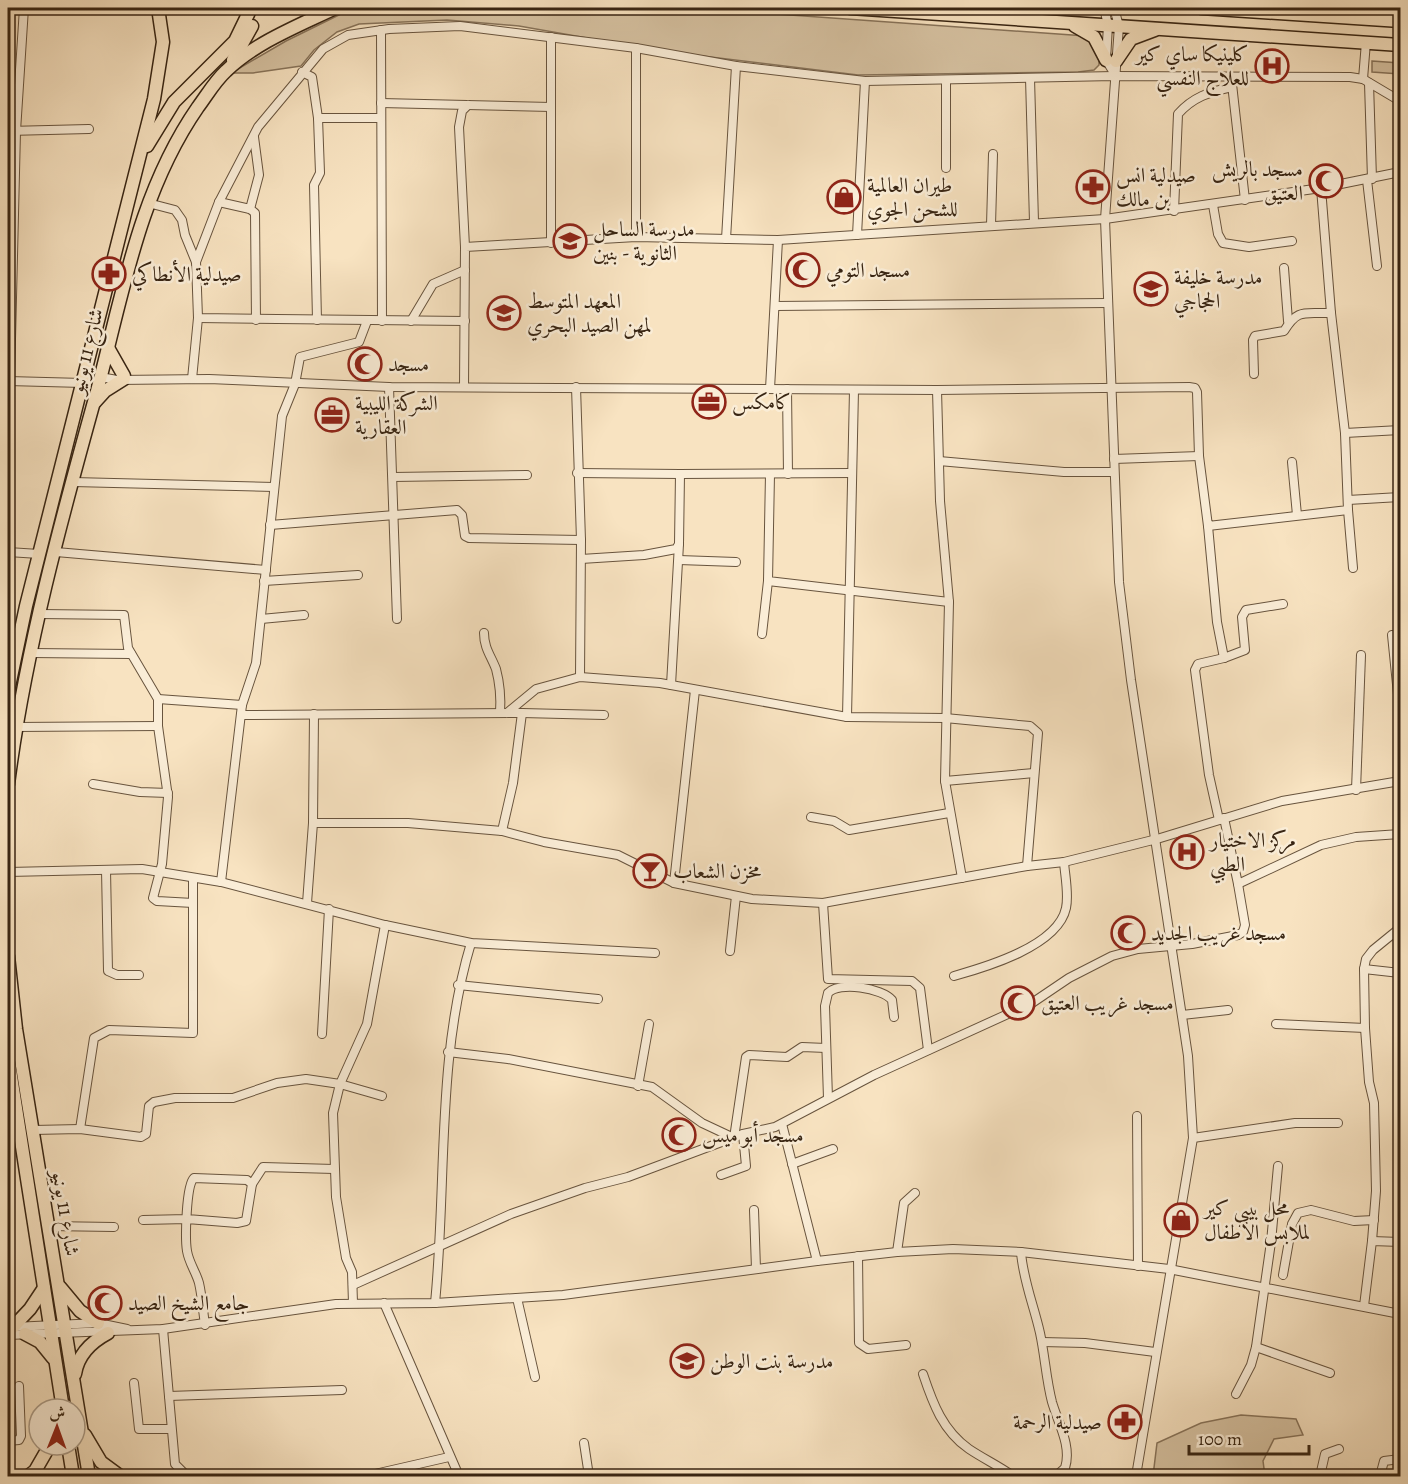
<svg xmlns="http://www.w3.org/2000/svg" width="1408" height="1484" viewBox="0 0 1408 1484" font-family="Alegreya,Amiri,serif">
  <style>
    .green { fill: #d7c3a3; stroke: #88745b; stroke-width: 1.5 }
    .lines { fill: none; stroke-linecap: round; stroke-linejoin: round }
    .minor-casing { stroke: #68543e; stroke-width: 10 }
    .highway-casing { stroke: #382513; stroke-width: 15 }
    .minor { stroke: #faedd7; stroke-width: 8 }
    .highway { stroke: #f8e3c1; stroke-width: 12 }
    .labels { text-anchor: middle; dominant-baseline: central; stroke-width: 5; stroke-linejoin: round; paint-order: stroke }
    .poi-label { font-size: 21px; fill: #382513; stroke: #faedd7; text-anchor: start }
    .street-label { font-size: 21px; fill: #382513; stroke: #faedd7 }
  </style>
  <rect width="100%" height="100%" fill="#f8e3c1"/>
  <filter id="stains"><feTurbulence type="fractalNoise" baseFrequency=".00333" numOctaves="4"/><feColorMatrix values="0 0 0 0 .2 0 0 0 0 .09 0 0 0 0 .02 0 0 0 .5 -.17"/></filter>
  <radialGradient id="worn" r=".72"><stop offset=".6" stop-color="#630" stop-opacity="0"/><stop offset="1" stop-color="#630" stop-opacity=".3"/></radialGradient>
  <g class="green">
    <path d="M353 8H690L1086 36 1099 56V65L1094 70 1078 72 858 75 661 51 519 26 447 20 359 24 337 32 314 50 301 66 253 73H231L286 41Z"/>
    <path d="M1372 61 1400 63V74L1372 72Z"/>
    <path d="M1241 1415 1296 1419 1303 1435 1274 1439 1263 1461 1265 1476H1153L1157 1443 1201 1423Z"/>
  </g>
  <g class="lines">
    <defs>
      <g id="minor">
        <path d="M1104 8 1108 25 1106 60 1114 73"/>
        <path d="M1114 8 1119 26 1105 219 1119 582 1131 680 1188 1056 1193 1138 1136 1476"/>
        <path d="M381 30 382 321"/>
        <path d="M302 72 312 77 318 118 320 173 314 185 317 320"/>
        <path d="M1030 78 1034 222"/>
        <path d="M1363 79 1366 42"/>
        <path d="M946 80V168"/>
        <path d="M1369 83 1372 179"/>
        <path d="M1232 84 1245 200"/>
        <path d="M381 103 551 107"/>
        <path d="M318 118H381"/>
        <path d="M8 131 89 129"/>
        <path d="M1367 180 1377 266"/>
        <path d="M219 202 250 209 255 213 256 320"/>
        <path d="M148 203 175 210 182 220 185 235 196 262 198 318 465 321"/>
        <path d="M1213 205 1218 234 1223 243 1249 247 1292 241"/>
        <path d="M250 209 259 175 254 137"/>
        <path d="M1174 211 1178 114C1193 97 1209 92 1232 87"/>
        <path d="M991 225 993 154"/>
        <path d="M857 235 865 81"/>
        <path d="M636 237V48"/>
        <path d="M726 239 736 66 865 81 1114 76 1350 77 1363 79 1400 101"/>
        <path d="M551 243V37"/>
        <path d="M465 247 459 127 462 111 468 105"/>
        <path d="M196 262 219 202 258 127 323 49 348 35 389 29 460 26 636 48 736 66"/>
        <path d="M1284 268 1288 321"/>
        <path d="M775 306 1107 303"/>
        <path d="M411 321 433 284 465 270"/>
        <path d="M1254 374 1253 340 1255 336 1284 331C1298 308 1304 314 1331 313"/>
        <path d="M100 377 117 380 209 379 389 387 937 390 1189 387 1195 388 1197 392 1199 456 1208 526 1348 510 1345 433 1331 313 1321 188"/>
        <path d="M192 379 198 318"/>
        <path d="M8 381 83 383"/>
        <path d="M10 381 16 131 24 8"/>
        <path d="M389 387 397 619"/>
        <path d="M464 387 465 247 636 237 778 240 1105 219 1321 188 1400 172"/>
        <path d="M576 387 581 540 580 677"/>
        <path d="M770 389 778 240"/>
        <path d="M787 389 788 474"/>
        <path d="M937 390 940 501 949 602 945 781 962 878"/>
        <path d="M1345 433 1400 430"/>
        <path d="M1114 459 1199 456"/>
        <path d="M939 461 1064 472H1114"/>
        <path d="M1292 462 1297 515"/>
        <path d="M577 473 680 474"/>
        <path d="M770 474 768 581 949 602"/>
        <path d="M393 477 527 475"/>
        <path d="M73 482 274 487"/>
        <path d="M1348 500 1400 497"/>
        <path d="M1348 510 1353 568"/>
        <path d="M270 525 457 510 462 515 465 536 469 538 581 540"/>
        <path d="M1208 526 1217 622 1224 658 1245 650 1242 617 1246 610 1283 604"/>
        <path d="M8 552 39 554"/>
        <path d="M56 552 266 570"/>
        <path d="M581 559 644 555 676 549 679 544 680 474 852 473"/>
        <path d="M679 560 736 562"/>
        <path d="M264 581 358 575"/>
        <path d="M40 614 124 615 128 648 158 699V726L168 797 162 864 153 898 157 901 193 903"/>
        <path d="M261 619 304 615"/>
        <path d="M484 633C484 648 491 656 496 669 500 684 501 698 500 713"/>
        <path d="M762 634 768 581"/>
        <path d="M1392 635 1400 714"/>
        <path d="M31 653 131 654"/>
        <path d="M671 685 679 544"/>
        <path d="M158 699 242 705"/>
        <path d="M507 713 536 689 580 677 660 683 847 717 945 718 1030 726 1038 733 1027 866"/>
        <path d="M314 714 313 823H408L502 831 544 842 618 855 674 883 752 899 823 903 1027 866 1064 862 1157 839 1282 801 1400 781"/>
        <path d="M241 715 522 713 604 715"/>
        <path d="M847 717 854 390"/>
        <path d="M15 727 158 726"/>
        <path d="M945 781 1034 773"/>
        <path d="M93 784 140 792 168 793"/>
        <path d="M1356 790 1361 655"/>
        <path d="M811 817 834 821 849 830 949 813"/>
        <path d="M1224 818 1238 884 1321 845 1356 837 1400 834"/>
        <path d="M1219 820 1209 775 1195 670 1198 664 1224 658"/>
        <path d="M502 831 513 783 522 713"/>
        <path d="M106 870 108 971 117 975H139"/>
        <path d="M8 872 142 869 221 882 385 925 471 943 655 953"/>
        <path d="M221 882 242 705 256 663 282 416 295 384 300 357 359 342 367 321"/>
        <path d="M674 883 695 690"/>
        <path d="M307 903 313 823"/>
        <path d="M823 903 828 979 912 981 920 988 928 1050"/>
        <path d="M730 951 736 896"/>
        <path d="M1364 969 1400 973"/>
        <path d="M954 976C986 967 1058 946 1066 908 1069 894 1065 876 1064 862"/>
        <path d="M458 985 598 999"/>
        <path d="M1182 1015 1228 1010"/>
        <path d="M1276 1024 1365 1028"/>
        <path d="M322 1034 329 909"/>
        <path d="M448 1052 508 1059 652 1087 702 1123 734 1138"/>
        <path d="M638 1086 649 1024"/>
        <path d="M828 1098 825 1006 828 993C839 981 882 988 892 1000L894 1017"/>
        <path d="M1137 1116 1138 1266"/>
        <path d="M782 1124 817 1261"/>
        <path d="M80 1129 94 1038 109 1030 193 1033V878"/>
        <path d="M33 1130 80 1129 141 1137 146 1134 149 1106 154 1102 175 1098H233L277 1083 306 1079 340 1084 382 1096"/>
        <path d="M734 1138 746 1057 749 1055 787 1057 802 1047 826 1048"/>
        <path d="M1193 1138 1295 1123H1338"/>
        <path d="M792 1164 833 1149"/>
        <path d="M721 1175 746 1166 743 1134"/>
        <path d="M252 1184 263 1167 334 1169"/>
        <path d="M754 1210 756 1269"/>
        <path d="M143 1220 187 1219 237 1223 246 1221 252 1184 247 1180 194 1178C186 1185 185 1239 187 1251 189 1263 196 1272 199 1283 202 1296 203 1311 205 1325"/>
        <path d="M48 1226 114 1227"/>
        <path d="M1372 1241 1376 1191 1374 1103 1369 1082 1365 1028 1364 969 1366 959 1373 950 1400 928"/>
        <path d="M897 1252 904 1203 915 1193"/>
        <path d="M1021 1252C1023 1280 1034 1306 1040 1333 1045 1356 1046 1379 1052 1402 1058 1423 1072 1446 1065 1468L1056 1476"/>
        <path d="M858 1256 859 1343 868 1349 906 1345"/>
        <path d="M1283 1275 1292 1224 1298 1213 1311 1210 1354 1221 1374 1220"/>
        <path d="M353 1285 511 1214 585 1188 628 1177 743 1134 775 1127 874 1075 1032 1003 1069 978 1112 956 1138 949 1192 944 1238 935 1243 932 1245 925 1238 884"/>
        <path d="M517 1298 535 1377"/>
        <path d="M353 1303 352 1272 346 1258 336 1197 333 1113 340 1084 367 1024 385 925"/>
        <path d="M384 1303 459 1476"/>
        <path d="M435 1303C447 1183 436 1059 471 943"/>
        <path d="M1364 1306 1372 1241 1400 1242"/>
        <path d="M13 1327 98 1323 127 1329"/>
        <path d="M163 1329 175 1464 187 1476"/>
        <path d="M8 1335 163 1329 336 1304 435 1303 563 1295 817 1261 897 1252 953 1249 1021 1252 1169 1269 1400 1314"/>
        <path d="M1042 1342 1085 1343 1155 1352"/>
        <path d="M1256 1347 1330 1373"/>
        <path d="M923 1374C933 1404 943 1431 969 1449 984 1459 999 1466 1013 1476"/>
        <path d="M134 1383 139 1429H170"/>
        <path d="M1236 1394 1251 1365 1256 1347 1271 1242 1278 1166"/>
        <path d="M169 1396 342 1390"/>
        <path d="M8 1441 19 1440 21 1436 19 1386"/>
        <path d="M584 1443 589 1476"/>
        <path d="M366 1476 449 1457"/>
        <path d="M1320 1476 1325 1454 1339 1449"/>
        <path d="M1380 1476 1384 1461 1400 1459"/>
      </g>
      <g id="highway">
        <path d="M850 8 1400 45"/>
        <path d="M1201 8 1400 21"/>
        <path d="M1075 26 1094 37 1106 60"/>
        <path d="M233 60 252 26"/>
        <path d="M1116 61 1131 39 1155 30"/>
        <path d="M147 146 174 102 235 41 251 8"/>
        <path d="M107 346 124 376"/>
        <path d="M95 402 105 391 124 379"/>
        <path d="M8 691 26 606 154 99 163 42 158 8"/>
        <path d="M8 784C25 652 61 520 97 391 123 293 139 192 198 107 207 95 215 81 226 71 256 42 298 26 335 8"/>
        <path d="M8 956 16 1029 89 1476"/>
        <path d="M8 1057 63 1409"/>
        <path d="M60 1287 80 1311 98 1323"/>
        <path d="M13 1327 30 1309 44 1288"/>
        <path d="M25 1334 40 1342 53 1358"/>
        <path d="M75 1374C78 1354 91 1342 108 1333"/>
        <path d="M85 1435 101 1462 120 1476"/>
        <path d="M68 1445 73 1476"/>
        <path d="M28 1476 35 1471 50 1445"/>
      </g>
    </defs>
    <use href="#minor" class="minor-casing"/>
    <use href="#highway" class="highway-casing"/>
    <use href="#minor" class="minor"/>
    <use href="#highway" class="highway"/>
  </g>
  <defs>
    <symbol id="hospital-ring" viewBox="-11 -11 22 22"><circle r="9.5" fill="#faedd7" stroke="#8f2418" stroke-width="1.5"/><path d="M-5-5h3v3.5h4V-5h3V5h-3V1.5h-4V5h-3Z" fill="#8f2418"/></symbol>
    <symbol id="mosque-ring" viewBox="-11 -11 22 22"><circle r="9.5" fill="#faedd7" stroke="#8f2418" stroke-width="1.5"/><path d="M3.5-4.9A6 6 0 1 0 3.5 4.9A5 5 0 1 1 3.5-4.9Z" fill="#8f2418"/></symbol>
    <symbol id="pharmacy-ring" viewBox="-11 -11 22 22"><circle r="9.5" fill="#faedd7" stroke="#8f2418" stroke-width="1.5"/><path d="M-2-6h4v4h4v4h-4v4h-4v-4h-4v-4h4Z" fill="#8f2418"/></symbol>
    <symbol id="shop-ring" viewBox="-11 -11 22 22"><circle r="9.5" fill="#faedd7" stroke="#8f2418" stroke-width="1.5"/><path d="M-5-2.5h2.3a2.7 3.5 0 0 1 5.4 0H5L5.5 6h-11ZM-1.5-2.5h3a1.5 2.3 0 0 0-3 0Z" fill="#8f2418"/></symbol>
    <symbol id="school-ring" viewBox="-11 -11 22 22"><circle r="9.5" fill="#faedd7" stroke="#8f2418" stroke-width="1.5"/><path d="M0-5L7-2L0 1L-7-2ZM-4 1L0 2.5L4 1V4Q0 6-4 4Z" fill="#8f2418"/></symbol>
    <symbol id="university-ring" viewBox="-11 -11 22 22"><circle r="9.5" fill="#faedd7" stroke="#8f2418" stroke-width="1.5"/><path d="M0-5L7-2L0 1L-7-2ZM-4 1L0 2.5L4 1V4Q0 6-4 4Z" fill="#8f2418"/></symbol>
    <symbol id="office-ring" viewBox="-11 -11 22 22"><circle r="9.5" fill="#faedd7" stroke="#8f2418" stroke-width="1.5"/><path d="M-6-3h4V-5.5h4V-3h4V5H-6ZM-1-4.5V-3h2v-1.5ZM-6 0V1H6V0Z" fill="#8f2418"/></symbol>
    <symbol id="bar-ring" viewBox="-11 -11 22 22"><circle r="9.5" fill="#faedd7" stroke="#8f2418" stroke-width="1.5"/><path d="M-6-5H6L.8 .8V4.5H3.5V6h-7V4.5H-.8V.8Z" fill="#8f2418"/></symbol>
  </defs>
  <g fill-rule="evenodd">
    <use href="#hospital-ring" x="1253" y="47" width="38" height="38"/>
    <use href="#mosque-ring" x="1307" y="162" width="38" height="38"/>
    <use href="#pharmacy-ring" x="1074" y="168" width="38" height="38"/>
    <use href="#shop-ring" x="825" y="178" width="38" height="38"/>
    <use href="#school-ring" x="551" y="222" width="38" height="38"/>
    <use href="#mosque-ring" x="784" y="251" width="38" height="38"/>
    <use href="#pharmacy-ring" x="90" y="255" width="38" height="38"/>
    <use href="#school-ring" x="1132" y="270" width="38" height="38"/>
    <use href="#university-ring" x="485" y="294" width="38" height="38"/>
    <use href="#mosque-ring" x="346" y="345" width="38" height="38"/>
    <use href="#office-ring" x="690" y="383" width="38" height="38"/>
    <use href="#office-ring" x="313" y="396" width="38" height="38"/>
    <use href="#hospital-ring" x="1168" y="833" width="38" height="38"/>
    <use href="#bar-ring" x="631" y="852" width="38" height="38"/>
    <use href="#mosque-ring" x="1109" y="914" width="38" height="38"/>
    <use href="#mosque-ring" x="999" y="984" width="38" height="38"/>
    <use href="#mosque-ring" x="660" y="1116" width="38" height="38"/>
    <use href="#shop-ring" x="1162" y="1201" width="38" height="38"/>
    <use href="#mosque-ring" x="86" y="1284" width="38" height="38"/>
    <use href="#school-ring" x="668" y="1342" width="38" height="38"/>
    <use href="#pharmacy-ring" x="1106" y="1403" width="38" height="38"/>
  </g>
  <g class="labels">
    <g class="poi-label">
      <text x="1249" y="54" text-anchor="end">كلينيكا ساي كير<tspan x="1249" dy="24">للعلاج النفسي</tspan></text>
      <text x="1303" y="169" text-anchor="end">مسجد بالريش<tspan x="1303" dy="24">العتيق</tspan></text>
      <text x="1116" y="175">صيدلية انس<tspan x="1116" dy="24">بن مالك</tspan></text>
      <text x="867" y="185">طيران العالمية<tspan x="867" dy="24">للشحن الجوي</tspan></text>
      <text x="593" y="229">مدرسة الساحل<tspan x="593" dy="24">الثانوية - بنين</tspan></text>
      <text x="826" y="270">مسجد التومي</text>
      <text x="132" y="274">صيدلية الأنطاكي</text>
      <text x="1174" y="277">مدرسة خليفة<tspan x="1174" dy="24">الحجاجي</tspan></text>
      <text x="527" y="301">المعهد المتوسط<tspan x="527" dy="24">لمهن الصيد البحري</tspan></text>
      <text x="388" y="364">مسجد</text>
      <text x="732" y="402">كامكس</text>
      <text x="355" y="403">الشركة الليبية<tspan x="355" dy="24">العقارية</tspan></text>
      <text x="1210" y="840">مركز الاختيار<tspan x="1210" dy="24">الطبي</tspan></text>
      <text x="673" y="871">مخزن الشعاب</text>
      <text x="1151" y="933">مسجد غريب الجديد</text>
      <text x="1041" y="1003">مسجد غريب العتيق</text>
      <text x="702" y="1135">مسجد أبو ميس</text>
      <text x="1204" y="1208">محل بيبي كير<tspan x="1204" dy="24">لملابس الاطفال</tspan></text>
      <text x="128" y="1303">جامع الشيخ الصيد</text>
      <text x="710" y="1361">مدرسة بنت الوطن</text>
      <text x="1102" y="1422" text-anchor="end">صيدلية الرحمة</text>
    </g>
    <g class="street-label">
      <text transform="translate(86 351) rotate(-76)">شارع 11 يونيو</text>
      <text transform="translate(66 1213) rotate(81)">شارع 11 يونيو</text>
    </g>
  </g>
  <rect width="1408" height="1484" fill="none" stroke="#f8e3c1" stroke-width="30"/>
  <rect x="9" y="9" width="1390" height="1466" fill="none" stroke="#382513" stroke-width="3"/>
  <rect x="15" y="15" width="1378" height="1454" fill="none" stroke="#382513" stroke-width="1.5"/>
  <g transform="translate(57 1427) rotate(1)"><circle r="28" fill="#faedd7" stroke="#ac9d89" stroke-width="1.5"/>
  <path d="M0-4.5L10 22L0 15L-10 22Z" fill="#8f2418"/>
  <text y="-9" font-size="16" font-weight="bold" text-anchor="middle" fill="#382513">ش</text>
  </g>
  <path d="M1189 1445v9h120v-9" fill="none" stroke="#382513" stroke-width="3"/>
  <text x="1198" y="1445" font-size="18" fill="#382513" stroke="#faedd7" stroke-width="4.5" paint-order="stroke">100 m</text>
  <rect width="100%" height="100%" filter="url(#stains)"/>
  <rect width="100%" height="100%" fill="url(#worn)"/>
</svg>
